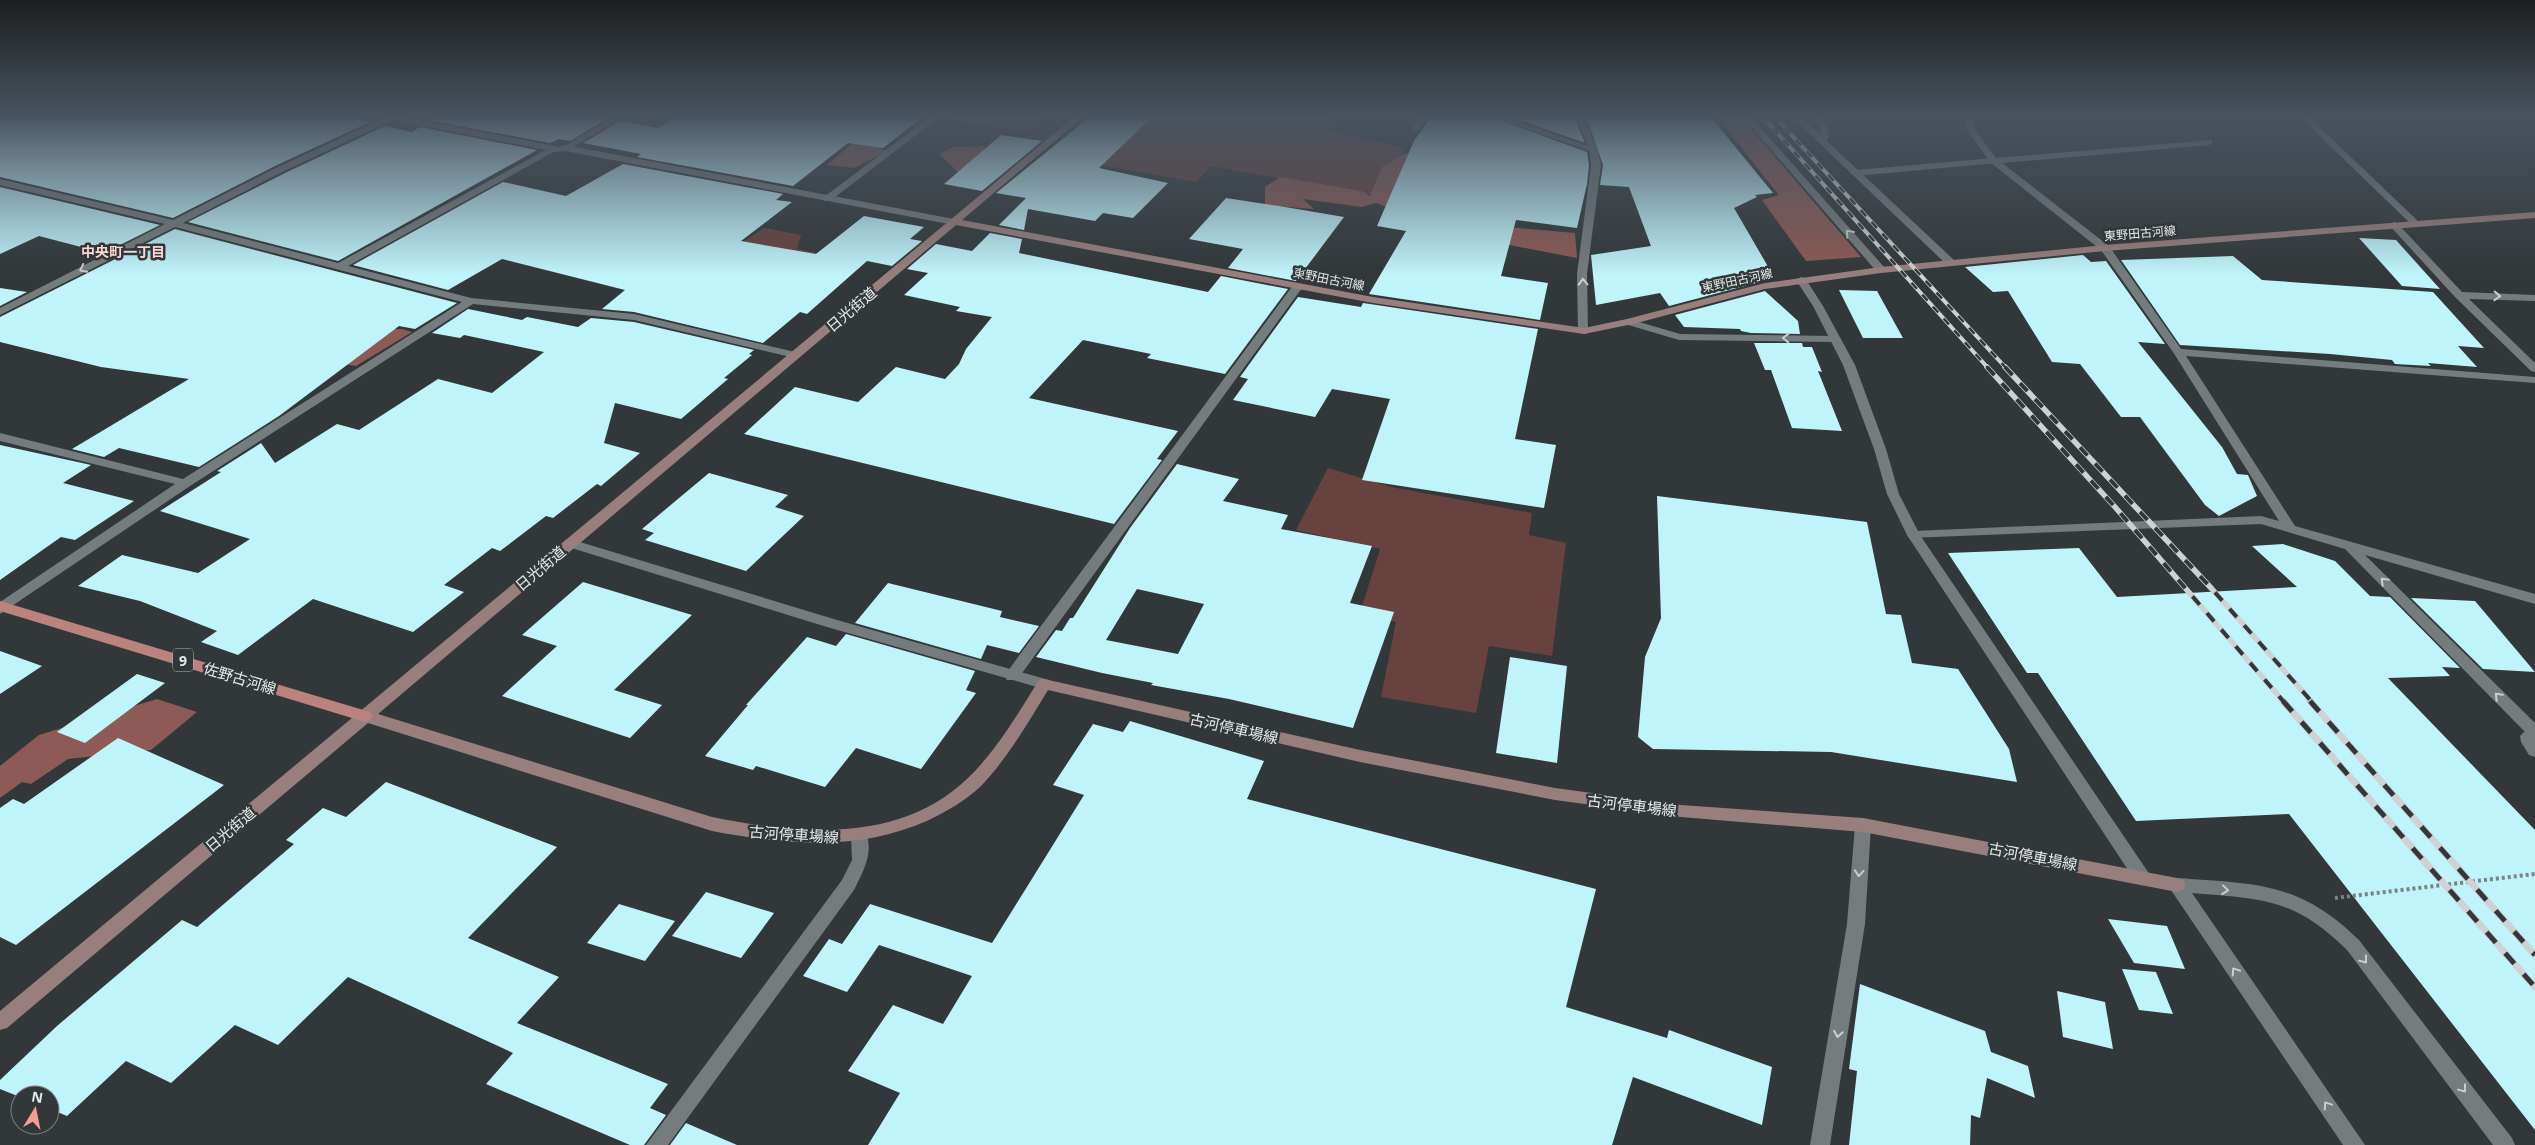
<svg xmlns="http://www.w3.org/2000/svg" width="2535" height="1145" viewBox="0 0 2535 1145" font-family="'Noto Sans','Noto Sans JP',sans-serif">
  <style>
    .green { fill: #68423e }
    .forest { fill: #8d5a55 }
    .building { fill: #c0f4fb; fill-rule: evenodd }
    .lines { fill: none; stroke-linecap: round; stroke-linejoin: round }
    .path { stroke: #7c8182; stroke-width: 4; stroke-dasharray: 3 3; stroke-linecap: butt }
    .service { fill: #757c7d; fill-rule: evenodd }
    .minor { fill: #757c7d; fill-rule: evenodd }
    .tertiary { fill: #757c7d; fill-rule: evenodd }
    .secondary { fill: #987f7d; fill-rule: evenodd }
    .primary { fill: #bb827e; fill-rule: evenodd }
    .rail-far2-casing { stroke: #ced2d2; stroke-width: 4 }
    .rail-far1-casing { stroke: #ced2d2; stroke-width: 5.5 }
    .rail-casing { stroke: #ced2d2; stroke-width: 7 }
    .rail-far2 { stroke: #323839; stroke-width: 2.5; stroke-dasharray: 8; stroke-linecap: butt }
    .rail-far1 { stroke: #323839; stroke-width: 4; stroke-dasharray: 11; stroke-linecap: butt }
    .rail { stroke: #323839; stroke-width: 5; stroke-dasharray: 14; stroke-linecap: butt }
    .oneway { stroke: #cacecf }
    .labels { text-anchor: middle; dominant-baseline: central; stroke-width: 5; stroke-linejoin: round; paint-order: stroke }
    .far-street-label { font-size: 12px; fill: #e6eaea; stroke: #323839 }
    .far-neighbourhood-label { font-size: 14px; font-weight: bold; fill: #fad6d2; stroke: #323839 }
    .shield { fill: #323839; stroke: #b0b5b5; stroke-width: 1 }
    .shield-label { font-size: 14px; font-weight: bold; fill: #e6eaea }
    .street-label { font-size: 15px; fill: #e6eaea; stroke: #323839 }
  </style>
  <rect width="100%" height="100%" fill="#323839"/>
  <g class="green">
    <path d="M927 116H1050L1031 132Z"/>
    <path d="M1153 116H1336L1328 131 1405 147 1378 196 1211 166 1196 182 1090 163Z"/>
    <path d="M764 228 801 235 797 249 826 255 732 249Z"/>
    <path d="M1328 468 1391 487 1532 513 1529 535 1566 543 1552 656 1489 646 1476 713 1381 697 1396 622 1360 613 1380 549 1296 530Z"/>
  </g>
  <g class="forest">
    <path d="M1716 116H1740L1861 257 1806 261 1762 200 1779 195Z"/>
    <path d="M858 139 887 151 854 168 827 165Z"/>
    <path d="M985 146 977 167 959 173 939 154 954 147Z"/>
    <path d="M1405 153 1444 166 1387 207 1376 203 1362 207 1303 199 1314 209 1265 205V187L1280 177 1362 191 1370 196 1382 167Z"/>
    <path d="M1494 226 1575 233 1577 258 1489 241Z"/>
    <path d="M402 329 412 332 356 366 271 352 305 332Z"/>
    <path d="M157 699 197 712 151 750 68 759 31 784 22 782 0 798V766L39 735Z"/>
  </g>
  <g class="building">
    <path d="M0 116H340L370 122 277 165 173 218 0 177Z"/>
    <path d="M434 116H601L597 117 607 119 570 141 559 139 550 143 433 121Z"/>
    <path d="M678 116H792L816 120 821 116H924L883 148 848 143 793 186 637 157 641 154 583 143 620 121 658 128Z"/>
    <path d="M1091 116H1153L1099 168 1168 183 1133 218 1103 213 1095 221 1028 209 1024 230 999 225 1026 198 996 193Z"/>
    <path d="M1432 116H1488L1587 152 1589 165 1587 184 1577 228 1516 220 1501 276 1548 283 1540 320 1369 294 1406 231 1377 226 1414 141Z"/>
    <path d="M1514 116H1574L1585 143 1514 118Z"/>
    <path d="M1586 116H1710L1773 193 1755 195 1757 197 1734 208 1770 270 1745 273 1756 283 1669 306 1660 293 1596 305 1591 255 1651 246 1629 187 1600 185 1603 165Z"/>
    <path d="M385 126 412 132 420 127 537 150 338 261 188 222 285 173Z"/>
    <path d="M1001 135 1042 141 982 191 944 184Z"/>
    <path d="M623 164 783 194 776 200 792 202 741 241 816 254 864 216 924 227 910 239 922 241 892 266 867 261 807 314 800 312 763 343 634 312 602 309 625 290 502 259 448 290 353 265 503 182 566 196Z"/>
    <path d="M0 187 160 225 104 253 39 236 0 254Z"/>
    <path d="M1226 198 1279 206 1344 217 1296 281 1228 268 1243 249 1189 239Z"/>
    <path d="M175 229 457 303 415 329 399 326 279 416 199 467 119 448 104 457 72 449 189 379 101 367 0 342V317Z"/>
    <path d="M990 233 1022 239 1019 253 1208 292 1221 276 1288 289 1225 374 1147 358 1151 354 1083 340 1029 398 1178 431 1157 459 1162 460 1114 524 744 434 795 387 858 402 896 367 945 379 959 364 966 349 992 317 956 311 960 307 904 295 928 273 907 269 936 244 972 251Z"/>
    <path d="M2359 238 2396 240 2440 289 2402 286Z"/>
    <path d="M2083 255 2091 262 2106 261 2165 344 2138 342 2222 447 2237 474 2248 475 2257 496 2219 516 2205 505 2140 417H2121L2080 364 2052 362 2008 291 1993 292 1965 267Z"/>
    <path d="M2233 256 2262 280 2433 292 2484 348 2458 346 2477 367 2428 363 2431 366 2395 364 2392 360 2330 354 2180 345 2121 260Z"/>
    <path d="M0 288 27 292 0 306Z"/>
    <path d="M1839 290 1877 291 1903 338H1863Z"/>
    <path d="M1765 291 1798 321 1800 334 1751 333 1741 331 1740 329 1684 327 1675 315Z"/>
    <path d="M1298 297 1361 307 1363 303 1538 329 1515 439 1556 445 1544 508 1362 480 1390 399 1332 389 1315 417 1233 400 1248 379 1240 377Z"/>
    <path d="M468 309 522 320 527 317 578 327 591 318 634 322 754 350 749 354 752 355 724 378 728 379 681 419 615 403 604 443 640 453 601 486 597 484 553 518 546 516 500 551 492 548 444 585 464 592 413 632 313 599 238 655 201 642 217 631 140 601 78 586 122 555 198 573 250 539 160 511 221 472 217 471 261 443 275 463 337 424 359 430 438 379 492 393 544 352 464 335 460 338 432 333Z"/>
    <path d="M1754 343H1802L1803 347H1812L1822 372 1818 371 1842 431 1792 428 1771 370H1765Z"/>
    <path d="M0 445 91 465 63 483 134 501 75 540 61 537 0 580Z"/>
    <path d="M1177 464 1239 479 1223 501 1288 515 1281 529 1372 546 1350 603 1394 612 1353 728 1229 699 1151 685 1153 683 1102 673 1036 657 1056 630 1062 631 1070 618H1073L1130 528ZM1137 589 1204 604 1178 654 1106 640Z"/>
    <path d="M709 473 788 495 775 507 804 516 746 571 645 540 654 533 642 529Z"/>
    <path d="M1657 496 1867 522 1886 614 1901 615 1912 663 1958 669 2009 749 2017 782 1831 752 1653 749 1638 737 1645 657 1661 618Z"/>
    <path d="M2283 544 2335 561 2370 596 2390 597 2460 668 2442 667 2450 676 2388 678 2535 830V1130L2289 814 2136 821 2038 673H2027L1948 553 2079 548 2117 597 2297 587 2252 546Z"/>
    <path d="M583 582 692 615 614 690 662 705 630 738 502 696 557 646 522 635Z"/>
    <path d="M888 583 1002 611 1000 617 1039 626 1019 653 987 645 981 659 855 623Z"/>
    <path d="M2411 598 2475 601 2535 672 2483 669Z"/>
    <path d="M846 634 975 671 966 690 976 693 921 769 856 748 825 787 756 766 753 770 705 756 748 705H746L807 637 836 646Z"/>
    <path d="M0 651 42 666 0 694Z"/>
    <path d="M1510 657 1567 666 1557 763 1496 753Z"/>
    <path d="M137 674 165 683 85 743 57 732Z"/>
    <path d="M1130 721 1264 761 1247 799 1596 889 1566 1007 1667 1038 1669 1030 1772 1067 1762 1125 1633 1077 1612 1145H868L900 1093 848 1071 893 1005 943 1024 972 976 879 945 847 992 803 976 829 939 842 944 870 904 992 943 1084 795 1053 785 1093 724 1123 732Z"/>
    <path d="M118 738 224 785 16 945 0 937V808L13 799 24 804Z"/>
    <path d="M386 782 557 847 468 938 559 977 517 1023 668 1084 650 1108 666 1115 644 1145H630L486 1084 513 1053 348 977 278 1045 235 1025 171 1083 126 1061 67 1116 50 1109V1095H20V1097L0 1089V1080L57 1026 182 920 197 927 294 844 286 840 323 808 346 817Z"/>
    <path d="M706 892 774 913 741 958 672 936Z"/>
    <path d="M619 904 675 921 645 961 587 943Z"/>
    <path d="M2108 919 2167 926 2185 969 2134 963Z"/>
    <path d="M2122 969 2156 972 2173 1014 2139 1010Z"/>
    <path d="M1860 984 1985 1031 1991 1052 2028 1066 2035 1098 1987 1078 1980 1118 1971 1115 1970 1145H1849L1857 1071 1849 1069Z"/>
    <path d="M2057 991 2105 1002 2113 1049 2063 1037Z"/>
    <path d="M686 1123 737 1145H670Z"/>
  </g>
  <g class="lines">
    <path class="path" d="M2335 898 2535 874"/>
    <g class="service">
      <path d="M1576 116H1584L1597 149 1596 151 1589 149Z"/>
      <path d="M930 117 937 119 830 201H824V197Z"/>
      <path d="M1994 158 1999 161 1997 163 1855 176 1850 173 1855 170Z"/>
    </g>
    <g class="minor">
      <path d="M388 116H398L555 146 559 149 348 266 471 298 634 314 795 352 801 355 795 358 634 320 473 304 190 486 0 614V602L175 484 0 441V433L183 479 462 302 175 227 0 315V308L165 224 0 185V179L173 220 278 167ZM393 120 546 150 338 263 183 223 284 171Z"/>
      <path d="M616 116H626L568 150 561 148Z"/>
      <path d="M1420 116H1428L1419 130H1413L1412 128Z"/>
      <path d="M1490 116H1501L1597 149 1601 165 1587 274 1588 333 1584 334 1578 331 1577 274 1591 165 1589 151Z"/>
      <path d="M1791 116H1800L1820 134 1821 131 1812 116H1820L1829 131 1827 141 1954 260V264H1946Z"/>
      <path d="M1965 116H1973V127L1996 158 2212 140V144L2209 145 2002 163 2109 246 2181 349 2535 377V383L2186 356 2295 526 2535 594V604L2365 555 2535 723V736L2528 735 2345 549 2261 524 1909 538 1907 535 1909 532 1914 531 2261 516 2279 521 2173 352 2101 250 1991 163 1965 127Z"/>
      <path d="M2299 116H2308L2419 222V226H2413Z"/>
      <path d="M2527 116H2535V121Z"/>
      <path d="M2394 222 2397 223 2462 292 2535 295V301L2469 299 2535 363V372L2531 371 2455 297 2391 227 2389 225Z"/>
      <path d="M1298 283 1302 284V288L1017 680H1007L1005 676 1007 672 1294 284Z"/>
      <path d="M1629 319 1680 334 1835 336 1841 339 1835 342 1679 340 1625 324V320Z"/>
      <path d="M1863 818 1869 820 1871 825 1865 924 1830 1145H1810L1847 924 1855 825 1857 820Z"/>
      <path d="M859 829 865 831C875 851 863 872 854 890L668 1145H646L842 880 852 860 851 836 853 831Z"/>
    </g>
    <g class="tertiary">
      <path d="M1742 116H1750L1885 268V272H1877Z"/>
      <path d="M565 145 954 219 959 222 954 225 565 151 555 152 551 149Z"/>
      <path d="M1801 277 1805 278 1823 306 1855 365 1886 449 1899 494 1920 535 2148 872 2151 877 2148 882 2142 884 2136 882 1907 535 1887 494 1874 449 1843 365 1813 306 1796 280Z"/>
      <path d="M570 539 837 620 1049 680 1052 684 1049 688 1044 689 827 627 565 546 563 543 565 540Z"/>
      <path d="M2535 724V757L2529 755 2521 742 2520 736 2530 726Z"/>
      <path d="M2177 878C2255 884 2299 881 2359 940L2512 1138 2515 1145H2493L2347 950C2294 898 2263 899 2192 893L2365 1145H2343L2171 890 2168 885 2171 880Z"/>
    </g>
    <path class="secondary" d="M1075 116H1084L962 220 1373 297 1584 328 1627 319 1765 283 1881 267 2105 245 2535 212V218L2105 251 1881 273 1765 289 1633 324 1584 334 1373 303 956 225 378 714 712 817C797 834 899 845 968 778 997 750 1017 715 1039 680L1044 679 1360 750 1555 788 1681 805 1863 818 2177 878 2183 880 2186 885 2183 890 2177 892 1863 832 1681 817 1555 800 1360 762 1048 690C1027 724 1008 758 980 787 965 801 947 811 929 820 858 852 786 845 712 831L368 723 7 1028 0 1030V1011Z"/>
    <path class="primary" d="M0 601 370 712 373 716 370 720 365 722 0 611Z"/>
    <defs>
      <g id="rail-far2">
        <path d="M1762 116 1988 368"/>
        <path d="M1774 116 2006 368"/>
      </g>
      <g id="rail-far1">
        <path d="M1987 367 2115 507 2284 702"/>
        <path d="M2005 367 2212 589 2312 702"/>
      </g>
      <g id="rail">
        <path d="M2283 701 2535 987"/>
        <path d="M2310 701 2535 955"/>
      </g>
    </defs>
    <use href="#rail-far2" class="rail-far2-casing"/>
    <use href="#rail-far1" class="rail-far1-casing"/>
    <use href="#rail" class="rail-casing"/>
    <use href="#rail-far2" class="rail-far2"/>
    <use href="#rail-far1" class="rail-far1"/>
    <use href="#rail" class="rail"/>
  </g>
  <defs><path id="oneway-chevron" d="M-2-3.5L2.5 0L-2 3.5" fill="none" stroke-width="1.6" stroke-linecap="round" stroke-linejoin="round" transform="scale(1.25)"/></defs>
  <g class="oneway">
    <use href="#oneway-chevron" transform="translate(1849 233) rotate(-131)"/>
    <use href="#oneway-chevron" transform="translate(83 269) rotate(153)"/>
    <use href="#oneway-chevron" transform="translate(1583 282) rotate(-91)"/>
    <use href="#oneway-chevron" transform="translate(2497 296) rotate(2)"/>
    <use href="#oneway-chevron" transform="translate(1786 338) rotate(-179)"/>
    <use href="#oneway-chevron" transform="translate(2384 581) rotate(-135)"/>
    <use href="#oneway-chevron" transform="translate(2498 696) rotate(-135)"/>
    <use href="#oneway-chevron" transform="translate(1859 873) rotate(94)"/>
    <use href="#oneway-chevron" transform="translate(2225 890) rotate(6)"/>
    <use href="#oneway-chevron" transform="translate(2364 960) rotate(53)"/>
    <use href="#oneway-chevron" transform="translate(2235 971) rotate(-124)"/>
    <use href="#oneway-chevron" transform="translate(1838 1034) rotate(99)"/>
    <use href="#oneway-chevron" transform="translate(2463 1089) rotate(53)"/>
    <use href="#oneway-chevron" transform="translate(2327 1105) rotate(-124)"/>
  </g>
  <linearGradient id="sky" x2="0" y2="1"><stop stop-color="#1c1f1f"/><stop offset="0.42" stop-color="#49535f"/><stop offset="1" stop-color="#49535f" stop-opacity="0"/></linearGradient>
  <rect width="2535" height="276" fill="url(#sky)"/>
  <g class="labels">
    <g class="far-street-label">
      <text transform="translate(2140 233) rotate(-5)">東野田古河線</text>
      <text transform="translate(1329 279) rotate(11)">東野田古河線</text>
      <text transform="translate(1737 280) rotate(-12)">東野田古河線</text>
    </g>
    <g class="far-neighbourhood-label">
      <text x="123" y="251">中央町一丁目</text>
    </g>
    <rect class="shield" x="173" y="648.5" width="20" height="23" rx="4"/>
    <g class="shield-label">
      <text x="183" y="660">9</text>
    </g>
    <g class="street-label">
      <text transform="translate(851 309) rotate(-40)">日光街道</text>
      <text transform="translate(540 568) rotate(-40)">日光街道</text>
      <text transform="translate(240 678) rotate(17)">佐野古河線</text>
      <text transform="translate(1234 728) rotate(13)">古河停車場線</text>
      <text transform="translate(1632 805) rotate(7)">古河停車場線</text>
      <text transform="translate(230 829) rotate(-40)">日光街道</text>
      <text transform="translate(794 834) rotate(4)">古河停車場線</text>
      <text transform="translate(2033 856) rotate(11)">古河停車場線</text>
    </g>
  </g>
  <g transform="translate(35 1110) rotate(10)"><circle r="24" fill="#323839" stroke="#7a7f80"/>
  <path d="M0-4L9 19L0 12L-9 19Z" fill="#f59c94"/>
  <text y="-8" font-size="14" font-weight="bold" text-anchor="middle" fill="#e6eaea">N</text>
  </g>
</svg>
